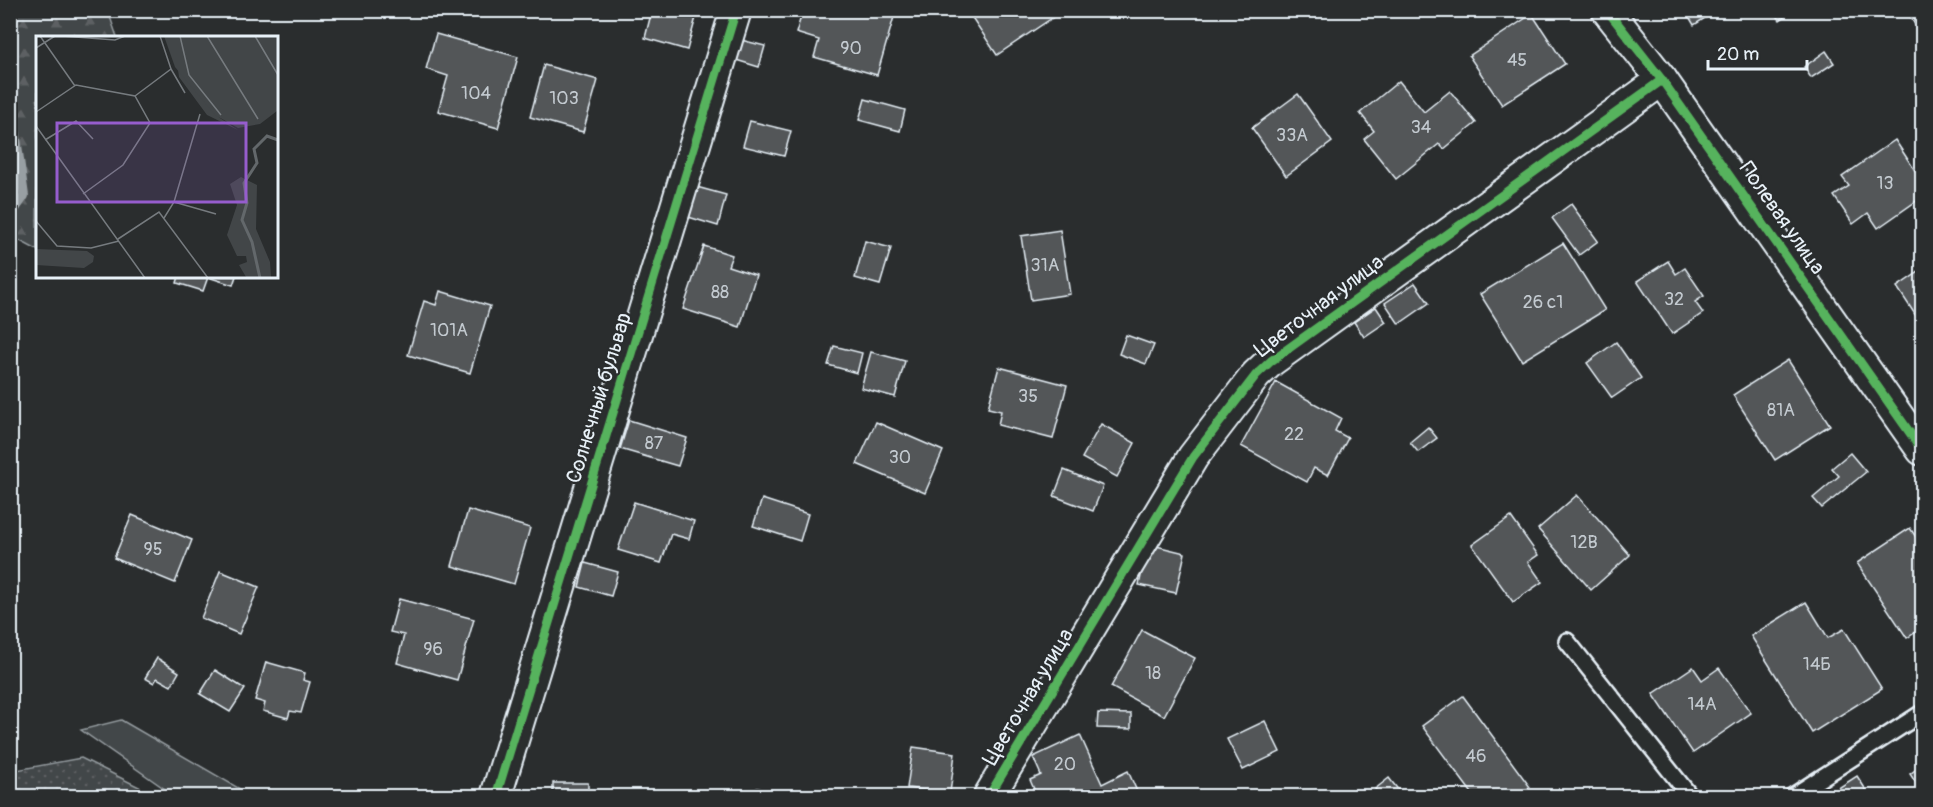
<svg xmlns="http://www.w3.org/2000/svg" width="1933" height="807" viewBox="0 0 1933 807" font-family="Pangolin,sans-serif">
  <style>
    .green { fill: #424648; stroke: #959ca0; stroke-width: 1.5 }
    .forest { fill: url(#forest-firs); stroke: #959ca0; stroke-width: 1.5 }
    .garden { fill: url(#garden-dots); stroke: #959ca0; stroke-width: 1.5 }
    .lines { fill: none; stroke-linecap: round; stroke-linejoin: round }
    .stream { stroke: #989fa3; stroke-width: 10 }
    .building { fill: #535759; stroke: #e8f1f8; stroke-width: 1.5 }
    .lane-casing { stroke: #e8f1f8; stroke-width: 20 }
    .street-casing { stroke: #e8f1f8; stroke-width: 34 }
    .lane { stroke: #2a2d2e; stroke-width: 15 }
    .street { stroke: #2a2d2e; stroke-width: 30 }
    .cycleway-casing { stroke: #2a2d2e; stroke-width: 13 }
    .cycleway { stroke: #56b35d; stroke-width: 9 }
    .labels { text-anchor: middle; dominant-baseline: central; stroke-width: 4.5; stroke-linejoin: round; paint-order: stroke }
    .number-label { font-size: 18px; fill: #c3cad0 }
    .street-label { font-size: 21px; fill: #e8f1f8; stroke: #2a2d2e }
    .inset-river { fill: none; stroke: #63686b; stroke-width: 3 }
    .inset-road { fill: none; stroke: #767b7f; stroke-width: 1.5 }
    .view { fill: #965dcd; fill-opacity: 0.15; stroke: #965dcd; stroke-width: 3 }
    .inset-edge { fill: none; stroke: #e8f1f8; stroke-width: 3 }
  </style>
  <defs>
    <pattern id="forest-firs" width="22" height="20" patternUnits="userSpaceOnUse" patternTransform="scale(1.5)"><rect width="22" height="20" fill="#424648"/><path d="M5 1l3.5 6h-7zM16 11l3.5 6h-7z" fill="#5d6163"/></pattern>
    <pattern id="garden-dots" width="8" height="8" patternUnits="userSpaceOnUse" patternTransform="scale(1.5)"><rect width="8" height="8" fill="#424648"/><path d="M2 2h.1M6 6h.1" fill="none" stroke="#5d6163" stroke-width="1.8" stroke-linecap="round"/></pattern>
  </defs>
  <rect width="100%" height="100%" fill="#2a2d2e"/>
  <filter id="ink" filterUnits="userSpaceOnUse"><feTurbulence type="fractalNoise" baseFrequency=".0167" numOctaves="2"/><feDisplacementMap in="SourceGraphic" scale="12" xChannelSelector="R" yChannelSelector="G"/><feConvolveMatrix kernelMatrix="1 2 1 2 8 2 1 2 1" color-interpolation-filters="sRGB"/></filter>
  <g filter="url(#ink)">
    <path class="green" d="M121 720 252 796H175L81 730Z"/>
    <path class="forest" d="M10 11H108L117 37 38 38 37 250 11 236Z"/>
    <path class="garden" d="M81 758 147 791 156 796H11V771Z"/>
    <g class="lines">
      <path class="stream" d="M10 94 24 196 10 216"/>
    </g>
    <g class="building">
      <path d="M652 10H698L687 50 645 38Z"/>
      <path d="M803 10H896L877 75 814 57 819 40 796 33Z"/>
      <path d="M967 10H1064L997 55Z"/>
      <path d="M1685 10H1718L1694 25Z"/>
      <path d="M1773 10H1794L1780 20Z"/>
      <path d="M1919 10H1922V37L1910 16Z"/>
      <path d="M1532 14 1565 64 1502 105 1469 56Z"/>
      <path d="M436 34 518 57 498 128 438 111 448 76 426 69Z"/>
      <path d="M741 40 765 46 759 67 736 60Z"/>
      <path d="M1826 51 1834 63 1811 78 1804 67Z"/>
      <path d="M544 65 598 80 583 132 530 117Z"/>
      <path d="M1399 81 1424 112 1450 91 1476 123 1444 149 1439 144 1396 179 1364 139 1374 131 1360 113Z"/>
      <path d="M1298 94 1332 142 1286 176 1252 128Z"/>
      <path d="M865 99 905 110 900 131 859 120Z"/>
      <path d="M750 121 791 131 784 156 743 146Z"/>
      <path d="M1895 140 1922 181V197L1878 228 1868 213 1853 224 1834 196 1849 186 1842 177Z"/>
      <path d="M693 186 726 195 718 226 685 216Z"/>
      <path d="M1571 204 1598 241 1579 255 1552 218Z"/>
      <path d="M1060 230 1070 294 1031 300 1021 236Z"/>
      <path d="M865 241 891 248 880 285 855 278Z"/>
      <path d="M1563 243 1605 310 1522 361 1480 294Z"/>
      <path d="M704 246 732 255 728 266 756 275 740 327 683 309Z"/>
      <path d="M1668 261 1676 274 1685 268 1704 296 1695 302 1703 313 1672 334 1637 281Z"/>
      <path d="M1922 270V325L1897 287Z"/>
      <path d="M179 276H236L233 285 208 277 203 291 177 283Z"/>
      <path d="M1415 283 1429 303 1399 324 1385 303Z"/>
      <path d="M440 291 490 306 470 373 408 355 424 301 436 305Z"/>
      <path d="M1376 307 1386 322 1364 337 1354 322Z"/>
      <path d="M1126 335 1154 345 1146 364 1119 354Z"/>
      <path d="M1616 342 1641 378 1612 398 1587 363Z"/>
      <path d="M834 346 862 353 857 373 828 365Z"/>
      <path d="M871 352 905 361 895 397 861 388Z"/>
      <path d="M1788 360 1830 425 1775 460 1733 395Z"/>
      <path d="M999 367 1067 385 1053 439 998 425 1001 411 988 408Z"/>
      <path d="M1276 382 1341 418 1335 431 1348 438 1328 475 1314 468 1307 482 1241 446Z"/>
      <path d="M629 420 687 438 678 466 620 449Z"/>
      <path d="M876 422 943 451 925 493 857 464Z"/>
      <path d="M1101 424 1135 443 1117 477 1082 458Z"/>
      <path d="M1428 427 1437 438 1418 452 1410 442Z"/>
      <path d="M1850 453 1866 472 1822 508 1813 498 1839 476 1832 468Z"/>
      <path d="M1064 470 1103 486 1093 511 1054 496Z"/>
      <path d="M1577 495 1630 555 1591 590 1538 529Z"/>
      <path d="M762 499 808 514 800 541 753 526Z"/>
      <path d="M634 502 694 521 689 539 671 534 661 563 618 550Z"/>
      <path d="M468 510 530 528 514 584 452 566Z"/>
      <path d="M132 515 192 540 175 583 114 558Z"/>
      <path d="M1511 517 1538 555 1528 562 1542 582 1513 602 1472 545Z"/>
      <path d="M1910 528 1922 546V628L1907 638 1857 563Z"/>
      <path d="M1148 544 1185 553 1176 593 1139 585Z"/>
      <path d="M585 563 618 572 611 596 579 587Z"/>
      <path d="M220 571 259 587 239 634 201 618Z"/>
      <path d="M399 599 474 619 457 680 397 663 404 635 390 632Z"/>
      <path d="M1806 602 1828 638 1844 629 1882 689 1812 733 1751 636Z"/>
      <path d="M1142 630 1195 658 1164 716 1111 687Z"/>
      <path d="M157 658 179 672 171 686 157 678 154 683 145 678Z"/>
      <path d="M266 662 305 673 303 680 310 682 301 713 290 711 288 718 263 711 265 703 255 700Z"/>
      <path d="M1693 667 1702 680 1719 668 1751 713 1693 753 1653 694Z"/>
      <path d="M215 670 245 689 230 712 200 694Z"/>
      <path d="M1463 696 1530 787 1517 796H1474L1422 726Z"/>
      <path d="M1098 713 1131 714V729L1097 728Z"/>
      <path d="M1265 721 1280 752 1243 770 1227 739Z"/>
      <path d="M1080 735 1102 784 1128 771 1139 796H1037L1030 780 1041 775 1033 757Z"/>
      <path d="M913 747 955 753 950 793 907 788Z"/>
      <path d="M1922 765V792L1910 774Z"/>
      <path d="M1857 776 1870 796H1826Z"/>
      <path d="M1389 778 1403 796H1381L1375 789Z"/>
      <rect x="553" y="783" width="35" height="13"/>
      <path d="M757 788 785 793 784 796H755Z"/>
    </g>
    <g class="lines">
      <defs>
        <g id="lane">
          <path d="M1567 641 1690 796"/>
          <path d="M1793 796 1922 713"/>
        </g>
        <g id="street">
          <path d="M1607 10 1662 80 1922 450"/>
          <path d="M496 796 736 10"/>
          <path d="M989 796 1193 457 1256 375 1271 361 1662 80"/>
        </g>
      </defs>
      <use href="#lane" class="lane-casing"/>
      <use href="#street" class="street-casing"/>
      <use href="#lane" class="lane"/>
      <use href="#street" class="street"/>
      <defs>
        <g id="cycleway">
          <path d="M1607 10 1662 80 1922 450"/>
          <path d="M496 796 736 10"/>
          <path d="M989 796 1193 457 1256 375 1271 361 1662 80"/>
        </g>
      </defs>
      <use href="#cycleway" class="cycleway-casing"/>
      <use href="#cycleway" class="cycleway"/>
    </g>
  </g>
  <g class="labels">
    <g class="number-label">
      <text x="851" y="48">90</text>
      <text x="1517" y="60">45</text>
      <text x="476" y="93">104</text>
      <text x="564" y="98">103</text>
      <text x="1421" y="127">34</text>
      <text x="1292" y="135">33А</text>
      <text x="1885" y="183">13</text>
      <text x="1045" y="265">31А</text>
      <text x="720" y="292">88</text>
      <text x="1674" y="299">32</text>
      <text x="1543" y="302">26 с1</text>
      <text x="449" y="330">101А</text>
      <text x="1028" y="396">35</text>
      <text x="1781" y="410">81А</text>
      <text x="1294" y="434">22</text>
      <text x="654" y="443">87</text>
      <text x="900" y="457">30</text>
      <text x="1584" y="542">12В</text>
      <text x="153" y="549">95</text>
      <text x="433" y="649">96</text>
      <text x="1817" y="664">14Б</text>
      <text x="1153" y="673">18</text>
      <text x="1702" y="704">14А</text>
      <text x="1476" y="756">46</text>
      <text x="1065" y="764">20</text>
    </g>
    <g class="street-label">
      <text transform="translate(1782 218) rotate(55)">Полевая улица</text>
      <text transform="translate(1319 306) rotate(-37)">Цветочная улица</text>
      <text transform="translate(599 398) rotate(-73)">Солнечный бульвар</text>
      <text transform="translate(1028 697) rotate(-59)">Цветочная улица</text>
    </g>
  </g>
  <g transform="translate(36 36)">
    <rect width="242" height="242" fill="#2a2d2e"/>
    <path d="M139 12 184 82 202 94 171 79 143 41Z" fill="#424648"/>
    <path d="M205 141 221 149 220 193 234 226 235 241H210L203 229 211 226 210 220H201L191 199 201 169 194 148ZM0 213 51 215 58 220 57 226 48 232 0 229Z" fill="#424648"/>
    <path d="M128 0H241V75L224 88 202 92 179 79 139 31Z" fill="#424648"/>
    <path class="inset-river" d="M224 242 216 206 206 184 211 167 208 147 221 127 218 113 231 100 242 104"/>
    <path class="inset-road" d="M4 0 39 50M26 0 79 4 89 0M144 0 153 39 185 79M171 0 222 83M219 0 242 39M0 12 19 0M135 33 149 57M99 60 135 33 124 0M0 76 40 49 99 60 114 87 87 129 47 158M0 90 109 242M9 104 40 85 57 103M138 166 180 178M128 182 138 166 164 78M0 185 21 210 55 212 83 205M82 203 123 176 172 242"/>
    <path class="view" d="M21 87H210V166H21Z"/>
    <rect width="242" height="242" class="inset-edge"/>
  </g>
  <rect width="1933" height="807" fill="none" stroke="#2a2d2e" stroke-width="36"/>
  <rect x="18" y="18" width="1897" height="771" fill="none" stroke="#e8f1f8" stroke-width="2" filter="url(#ink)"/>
  <path d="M1708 60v9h99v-9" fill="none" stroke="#e8f1f8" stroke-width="3"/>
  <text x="1717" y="60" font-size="18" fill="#e8f1f8" stroke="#2a2d2e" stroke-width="4.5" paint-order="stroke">20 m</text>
</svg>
